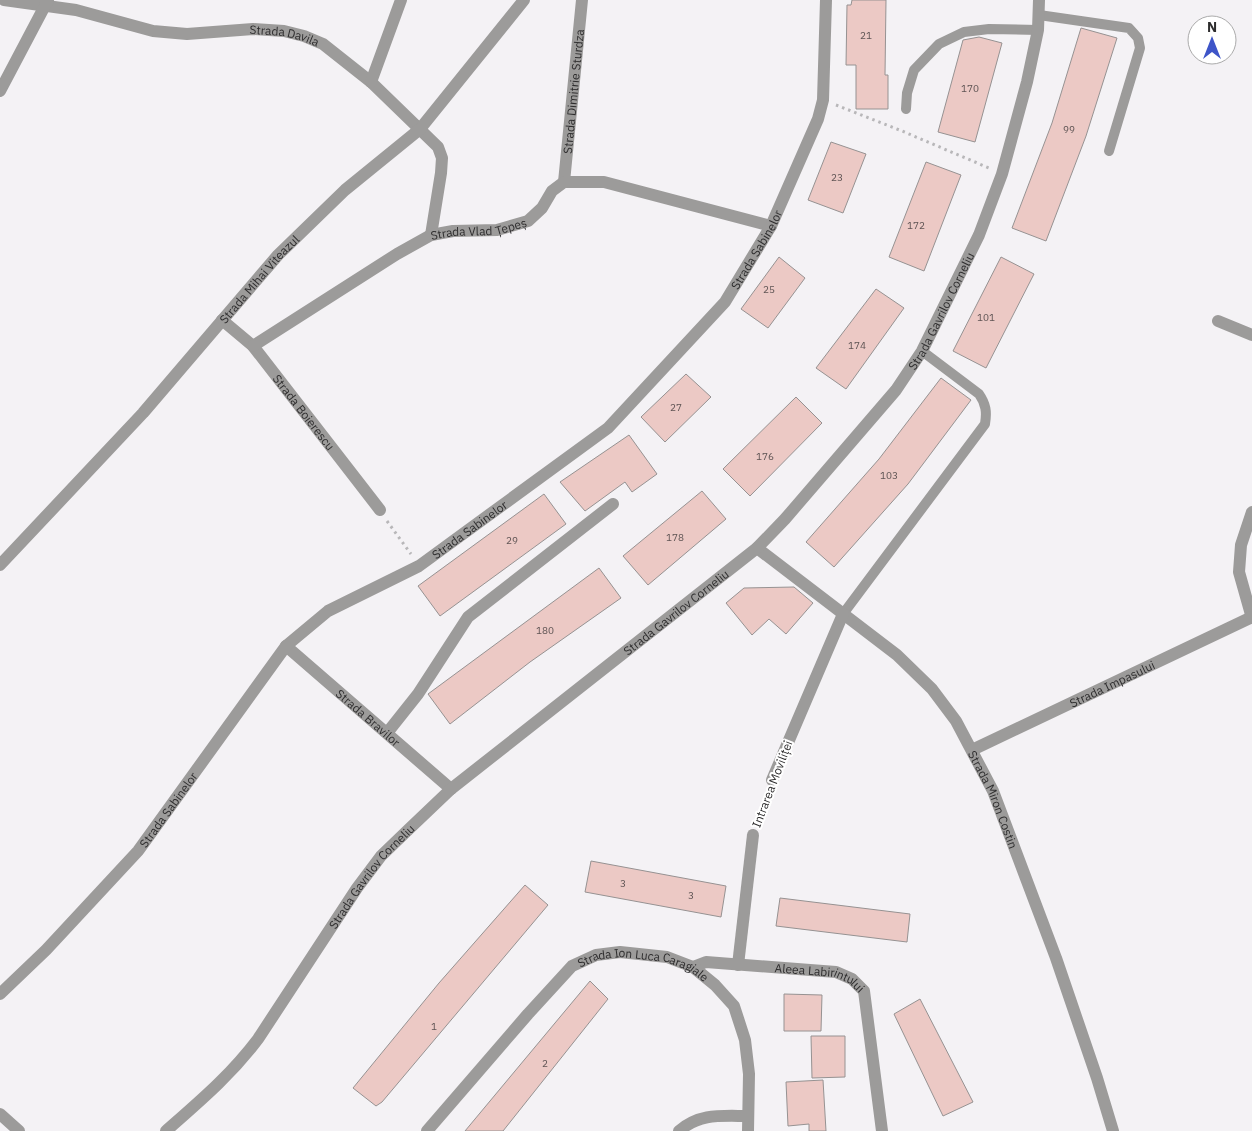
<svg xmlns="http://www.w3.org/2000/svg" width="1252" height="1131" viewBox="0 0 1252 1131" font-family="'IBM Plex Sans',sans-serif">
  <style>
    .building { fill: #ecc9c5; stroke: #969292 }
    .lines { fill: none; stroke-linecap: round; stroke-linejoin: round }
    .path { stroke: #b8b7b9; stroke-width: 3; stroke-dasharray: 2.5 4; stroke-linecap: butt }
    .service { stroke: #9c9b9a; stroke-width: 10 }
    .minor { stroke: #9c9b9a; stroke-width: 12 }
    .tertiary { stroke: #9c9b9a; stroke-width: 12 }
    .labels { text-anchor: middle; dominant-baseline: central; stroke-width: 4; stroke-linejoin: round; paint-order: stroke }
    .number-label { font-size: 10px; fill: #5e5454 }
    .street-label { font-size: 12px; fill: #2e2d2e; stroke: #fff }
  </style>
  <rect width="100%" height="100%" fill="#f4f2f5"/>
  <g class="building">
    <path d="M852 0H886L885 75H888V109H856V65H846L847 5H851Z"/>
    <path d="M1081 28 1117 38 1086 136 1046 241 1012 228 1052 123Z"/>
    <path d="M979 37 1002 43 975 142 938 132 963 40Z"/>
    <path d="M831 142 866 154 843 213 808 200Z"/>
    <path d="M926 162 961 175 924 271 889 257Z"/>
    <path d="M779 257 805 278 768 328 741 309Z"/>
    <path d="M1001 257 1034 274 986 368 953 351Z"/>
    <path d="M876 289 904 308 846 389 816 368Z"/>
    <path d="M686 374 711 397 665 442 641 417Z"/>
    <path d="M941 378 971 400 908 484 834 567 806 542 879 459Z"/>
    <path d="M796 397 822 423 750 496 723 469Z"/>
    <path d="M629 435 657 474 632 492 625 482 585 511 560 482Z"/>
    <path d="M702 491 726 519 648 585 623 556Z"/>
    <path d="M544 494 566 524 440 616 418 586Z"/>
    <path d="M599 568 621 598 530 662 450 724 428 694Z"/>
    <path d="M794 587 813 603 786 634 769 619 752 635 726 603 744 588Z"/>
    <path d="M591 861 726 886 721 917 585 892Z"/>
    <path d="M525 885 548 905 382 1102 376 1106 353 1088 439 983Z"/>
    <path d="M780 898 910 914 907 942 776 926Z"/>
    <path d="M590 981 608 999 503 1131H465Z"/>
    <path d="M784 994 822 995 821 1031H784Z"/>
    <path d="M920 999 973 1102 943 1116 894 1014Z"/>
    <path d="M811 1036H845V1077L812 1078Z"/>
    <path d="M823 1080 826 1131H809V1124L788 1126 786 1082Z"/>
  </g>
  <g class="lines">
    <g class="path">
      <path d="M836 105 902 131 989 168"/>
      <path d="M387 521 411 554"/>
      <path d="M757 822 767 793"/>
    </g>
    <g class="service">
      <path d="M1039 15 1129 28 1138 38 1140 48 1109 151"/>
      <path d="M906 109 907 93 914 70 939 44 964 32 989 29 1038 30"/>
      <path d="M843 614 985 424C987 412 986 404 979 394L922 351"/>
    </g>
    <g class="minor">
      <path id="s1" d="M4 0 76 10 153 31 187 34 253 29 284 31 304 36 323 44 371 82 438 147 442 158 441 173 431 235"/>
      <path d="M371 82 401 0"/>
      <path d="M0 91 48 0"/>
      <path id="s2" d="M564 182 582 0"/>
      <path id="s3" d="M222 320 253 346 380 510"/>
      <path d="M1218 321 1252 335"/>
      <path id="s4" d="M253 346 397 254 431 235 453 231 497 230 528 221 542 208 552 191 564 182H604L771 226"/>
      <path d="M1252 512 1241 545 1239 572 1252 618"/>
      <path id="s5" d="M757 548 897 655 932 689 956 721 993 791 1056 958 1097 1078 1113 1131"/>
      <path id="s6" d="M0 565 143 413 278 255 345 190 420 129 524 0"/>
      <path id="s7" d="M286 646 451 789"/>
      <path d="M387 733 418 694 468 617 613 504"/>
      <path id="s8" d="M972 750 1252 617"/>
      <path d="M772 780 843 614"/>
      <path d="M738 965 753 835"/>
      <path id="s9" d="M693 967 706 962 836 972 852 979 864 991 882 1131"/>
      <path id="s10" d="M0 994 46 950 138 851 286 646 328 611 419 566 608 428 725 302 771 226 818 119 823 100 826 0"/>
      <path d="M0 1114 19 1131"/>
      <path id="s11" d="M427 1131 528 1014 572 966 596 955 620 952 667 957 693 967 715 985 734 1006 745 1040 749 1074 748 1131"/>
      <path d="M679 1131C700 1113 721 1116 748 1116"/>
    </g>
    <path class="tertiary" id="s12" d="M166 1131C200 1101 230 1076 258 1039L357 888 381 856 409 829 451 789 757 548 785 519 896 390 922 351 979 235 1002 174 1027 82 1038 30 1039 0"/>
  </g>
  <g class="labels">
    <g class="number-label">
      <text x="866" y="35">21</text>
      <text x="970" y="88">170</text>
      <text x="1069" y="129">99</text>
      <text x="837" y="177">23</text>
      <text x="916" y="225">172</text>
      <text x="769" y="289">25</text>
      <text x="986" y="317">101</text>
      <text x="857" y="345">174</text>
      <text x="676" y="407">27</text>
      <text x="765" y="456">176</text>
      <text x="889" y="475">103</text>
      <text x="675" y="537">178</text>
      <text x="512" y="540">29</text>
      <text x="545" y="630">180</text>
      <text x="623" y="883">3</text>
      <text x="691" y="895">3</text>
      <text x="434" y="1026">1</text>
      <text x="545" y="1063">2</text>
    </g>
    <g class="street-label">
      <text stroke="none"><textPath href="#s1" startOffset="285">Strada Davila</textPath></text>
      <text stroke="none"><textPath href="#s2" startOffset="91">Strada Dimitrie Sturdza</textPath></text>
      <text stroke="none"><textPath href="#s4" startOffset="258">Strada Vlad Țepeș</textPath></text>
      <text stroke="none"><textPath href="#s10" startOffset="1075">Strada Sabinelor</textPath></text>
      <text stroke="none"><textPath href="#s6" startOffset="386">Strada Mihai Viteazul</textPath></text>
      <text stroke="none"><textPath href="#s12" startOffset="1139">Strada Gavrilov Corneliu</textPath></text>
      <text stroke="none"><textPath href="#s3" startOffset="124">Strada Boierescu</textPath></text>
      <text stroke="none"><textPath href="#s10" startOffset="670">Strada Sabinelor</textPath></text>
      <text stroke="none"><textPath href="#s12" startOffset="734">Strada Gavrilov Corneliu</textPath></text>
      <text stroke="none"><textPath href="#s8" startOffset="155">Strada Impasului</textPath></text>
      <text stroke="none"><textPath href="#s7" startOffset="109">Strada Bravilor</textPath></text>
      <text transform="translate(772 784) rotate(-69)">Intrarea Moviliței</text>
      <text stroke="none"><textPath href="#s5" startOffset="352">Strada Miron Costin</textPath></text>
      <text stroke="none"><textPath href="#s10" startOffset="250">Strada Sabinelor</textPath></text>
      <text stroke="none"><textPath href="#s12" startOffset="329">Strada Gavrilov Corneliu</textPath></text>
      <text stroke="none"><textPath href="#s11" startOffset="295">Strada Ion Luca Caragiale</textPath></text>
      <text stroke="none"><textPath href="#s9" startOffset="130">Aleea Labirintului</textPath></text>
    </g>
  </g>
  <g transform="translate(1212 40)"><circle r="24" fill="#ffffff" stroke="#ababab"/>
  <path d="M0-4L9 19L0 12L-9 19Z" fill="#3e55c8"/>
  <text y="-8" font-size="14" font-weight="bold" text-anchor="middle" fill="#2e2d2e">N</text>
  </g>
</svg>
